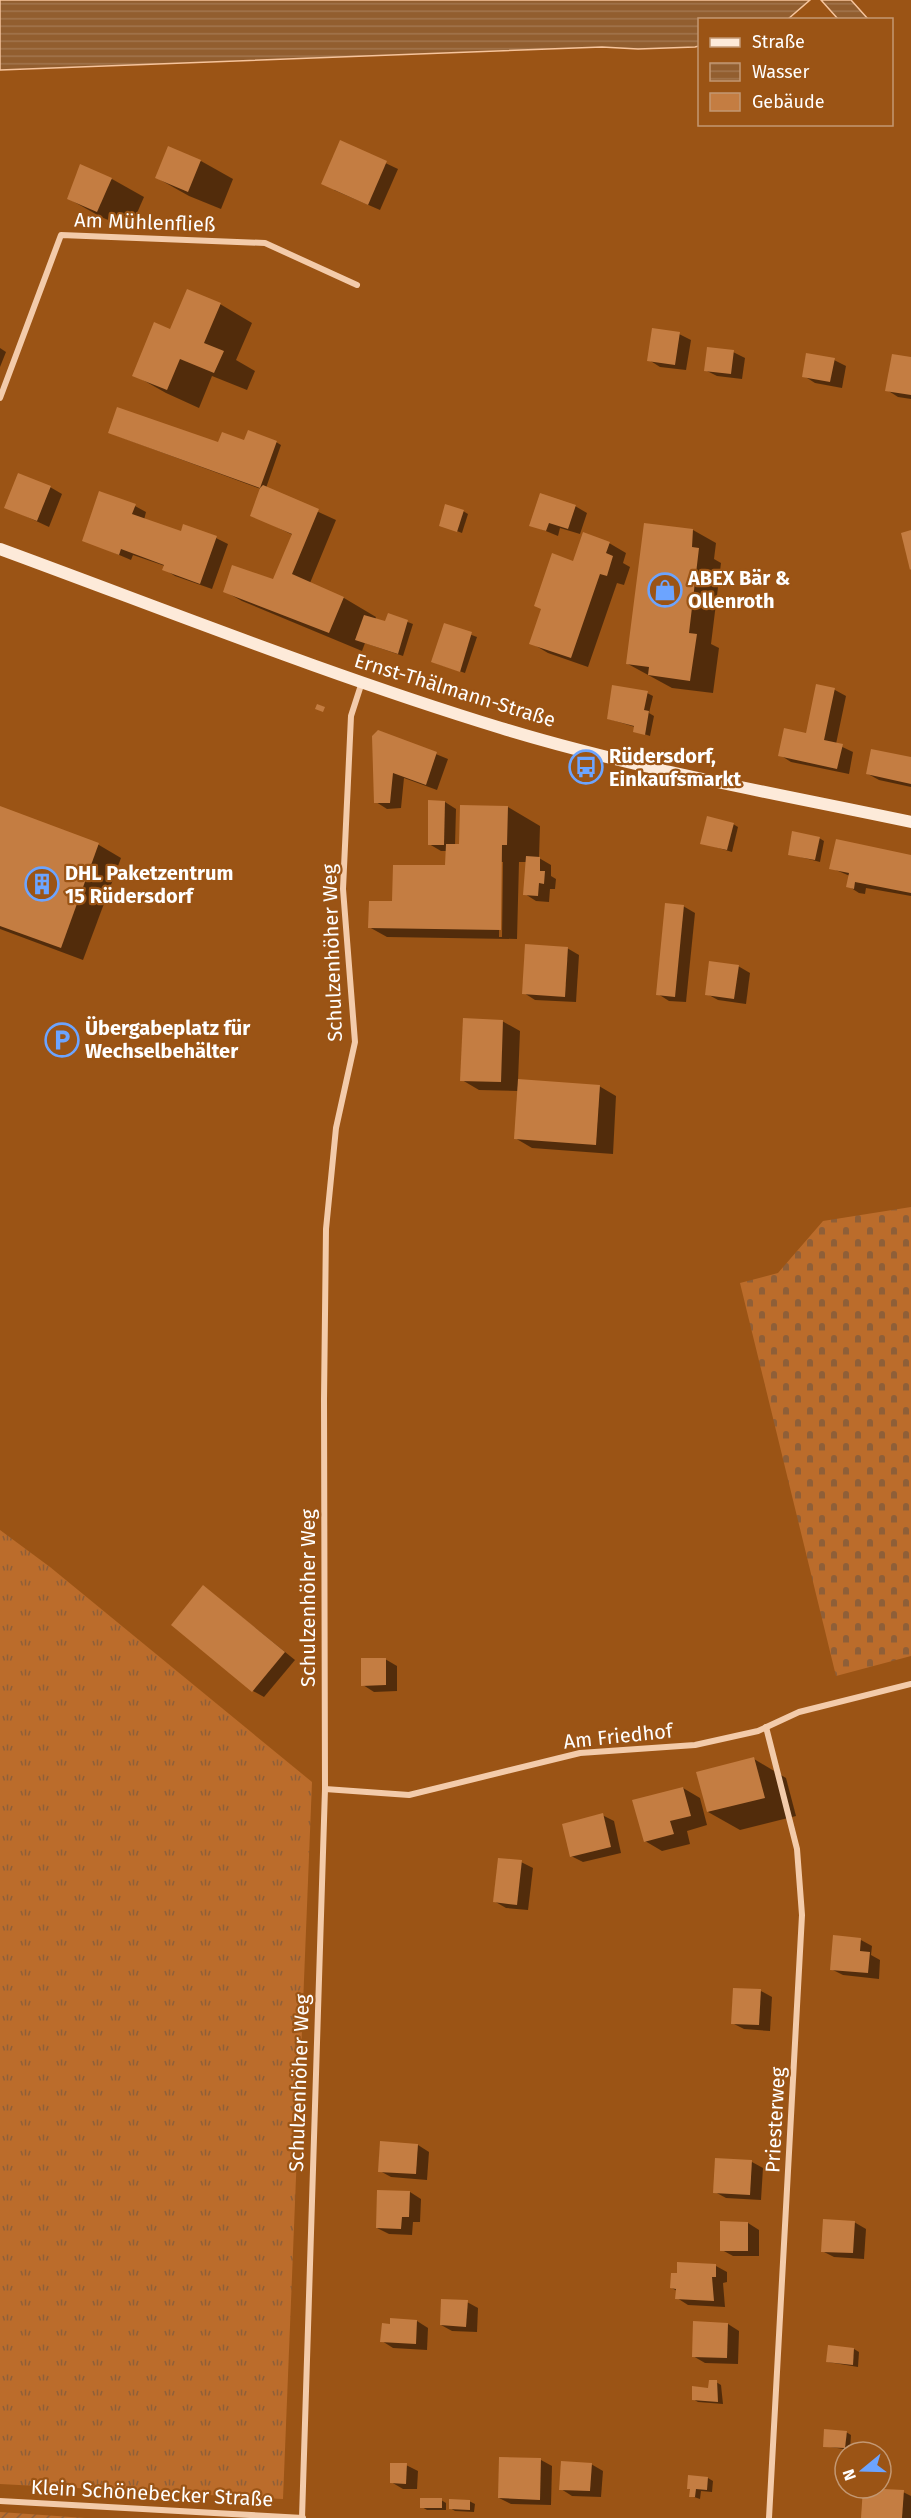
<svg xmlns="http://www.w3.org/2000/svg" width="911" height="2518" viewBox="0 0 911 2518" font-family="'Fira Sans',sans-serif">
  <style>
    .grass { fill: url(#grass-tufts) }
    .cemetery { fill: url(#cemetery-stones) }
    .garden { fill: url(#garden-furrows) }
    .water { fill: url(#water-rules); stroke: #f6c49c; stroke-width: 1.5 }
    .shadow { fill: #0007; fill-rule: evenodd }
    .building { fill: #c47d42 }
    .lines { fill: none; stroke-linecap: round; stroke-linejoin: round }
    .street { stroke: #f3cbaa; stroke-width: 6 }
    .secondary { stroke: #fdead9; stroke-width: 12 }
    .labels { text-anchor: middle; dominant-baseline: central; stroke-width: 4.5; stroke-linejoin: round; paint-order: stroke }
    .street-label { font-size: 20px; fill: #fff; stroke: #9b5415 }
    .poi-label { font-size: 20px; font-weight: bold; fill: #fff; stroke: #9b5415; text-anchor: start }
  </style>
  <defs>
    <pattern id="grass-tufts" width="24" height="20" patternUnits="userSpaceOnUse" patternTransform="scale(1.5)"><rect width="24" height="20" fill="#bb6c2b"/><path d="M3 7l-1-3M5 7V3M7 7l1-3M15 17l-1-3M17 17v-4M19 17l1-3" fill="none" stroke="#8f5f38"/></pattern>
    <pattern id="cemetery-stones" width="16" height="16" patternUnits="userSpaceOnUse" patternTransform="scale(1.5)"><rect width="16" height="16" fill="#bb6c2b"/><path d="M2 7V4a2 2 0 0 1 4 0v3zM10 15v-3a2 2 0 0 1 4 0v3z" fill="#8f5f38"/></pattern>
    <pattern id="garden-furrows" width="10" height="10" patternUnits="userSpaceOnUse" patternTransform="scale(1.5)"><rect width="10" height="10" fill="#bb6c2b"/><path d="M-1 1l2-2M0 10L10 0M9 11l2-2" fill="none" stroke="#8f5f38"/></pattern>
    <pattern id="water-rules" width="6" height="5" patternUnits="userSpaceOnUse" patternTransform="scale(1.5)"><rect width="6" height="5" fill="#925e2f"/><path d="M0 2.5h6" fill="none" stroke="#a2764e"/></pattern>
  </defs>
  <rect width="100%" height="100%" fill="#9b5415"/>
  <path class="grass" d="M0 1530 50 1567 312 1782 283 2499 0 2484Z"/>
  <path class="cemetery" d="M911 1207V1656L836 1676 740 1283 778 1273 823 1221Z"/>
  <path class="garden" d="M0 2512 85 2518H0Z"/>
  <g class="water">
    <path d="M0 0H810L788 19 700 20 699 46 695 47 638 49 602 47 0 70Z"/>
    <path d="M821 0H851L868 19H838Z"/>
  </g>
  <g class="shadow">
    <path d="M341 142 398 169 380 210 334 190Z"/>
    <path d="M201 161 233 179 221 209 189 196 157 178Z"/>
    <path d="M112 179 144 197 130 229 101 217 69 199Z"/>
    <path d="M220 304 252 323 236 360 255 371 247 390 212 376 199 408 166 393 134 375 171 331Z"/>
    <path d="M679 334 691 340 686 370 660 367 649 360Z"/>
    <path d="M0 348 6 352 0 367Z"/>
    <path d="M733 352 745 358 742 379 717 376 705 370Z"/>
    <path d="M911 359V399L898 397 887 390Z"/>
    <path d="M834 360 846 366 842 388 815 383 804 376Z"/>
    <path d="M115 435 219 444 276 442 281 445 266 488 336 520 310 583 344 598 376 617 375 620 386 623 389 615 413 624 403 656 365 643 362 651 242 601 224 591 274 581 293 535 252 515 261 489Z"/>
    <path d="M50 487 62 494 49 527 6 507Z"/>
    <path d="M135 506 146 512 144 520 182 533 216 538 228 544 212 589 175 576 164 569 165 566 133 555 131 560 84 540Z"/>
    <path d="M575 506 587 513 580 534 560 528 558 536 531 525Z"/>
    <path d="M463 511 468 514 462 533 441 525Z"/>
    <path d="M645 524 693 530 716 543 714 559 721 563 711 644 719 648 713 693 672 688 628 664Z"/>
    <path d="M609 543 626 553 623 563 630 567 624 585 617 583 588 667 548 653 531 643 574 563Z"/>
    <path d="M445 625 477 637 465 673 438 664Z"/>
    <path d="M818 686 835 690 846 696 836 744 853 752 849 774 791 762 780 755 807 735Z"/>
    <path d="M647 693 653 696 649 713 654 716 650 736 635 731V727L609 719Z"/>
    <path d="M379 731 448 759 437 790 404 778 401 808 387 809 376 802Z"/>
    <path d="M911 759V787L879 780 868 774Z"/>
    <path d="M445 802 456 809 455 846H461L508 807 540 826 539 858 551 865V876L556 879 555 889H550L549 902 536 901 525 894 527 862H519L517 939 387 937 369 927 393 903 447 866V851H441L429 844ZM500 862H503L502 937H499Z"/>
    <path d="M0 808 99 845 121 858 83 960 0 929Z"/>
    <path d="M733 824 738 827 732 852 702 843Z"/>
    <path d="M819 838 824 841 820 862 789 854Z"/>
    <path d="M911 856V896L866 888 865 894 859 893 848 886 850 876 831 868Z"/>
    <path d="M683 906 695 913 686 1002 669 1001 658 994Z"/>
    <path d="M567 948 579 955 576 1002 535 1000 524 993Z"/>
    <path d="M738 966 750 973 746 1004 718 1000 707 994Z"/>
    <path d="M502 1021 520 1031 518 1081 599 1086 616 1096 613 1154 532 1148 515 1138 518 1091 479 1090 462 1080Z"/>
    <path d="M204 1587 295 1660 264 1697 253 1691Z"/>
    <path d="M385 1659 397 1666V1691L374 1692 363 1685Z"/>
    <path d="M754 1759 786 1778 796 1816 740 1830 708 1812Z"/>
    <path d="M683 1788 700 1798 707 1825 687 1831 690 1844 662 1851 645 1841Z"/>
    <path d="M602 1815 614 1821 621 1853 583 1862 571 1856Z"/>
    <path d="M521 1862 533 1868 528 1910 506 1908 494 1901Z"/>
    <path d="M861 1940 872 1946 871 1955 880 1960 879 1979 843 1975 831 1969Z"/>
    <path d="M761 1991 772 1997 770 2031 744 2029 732 2023Z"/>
    <path d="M418 2145 429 2152 427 2180 391 2177 380 2171Z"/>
    <path d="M752 2162 763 2168 761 2200 726 2198 715 2192Z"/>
    <path d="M379 2191 410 2192 421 2199 420 2222H413L412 2235 389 2234 377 2228Z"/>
    <path d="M854 2222 866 2229 864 2259 834 2257 822 2251Z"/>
    <path d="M722 2223H748L759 2230V2256H733L722 2250Z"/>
    <path d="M716 2266 727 2272V2282L723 2283 725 2307 688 2305 677 2298V2291L672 2288Z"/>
    <path d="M467 2302 478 2308 477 2332 452 2331 441 2325Z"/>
    <path d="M417 2321 428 2328 427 2350 393 2348 382 2341Z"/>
    <path d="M728 2324 739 2331 738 2364 705 2363 693 2356Z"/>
    <path d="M854 2349 859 2352 858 2367 828 2362Z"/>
    <path d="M716 2382 721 2385 723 2404 698 2402 693 2399 710 2389Z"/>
    <path d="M846 2432 851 2435 850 2450 824 2446Z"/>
    <path d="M541 2460 552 2466 551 2505 511 2504 499 2498Z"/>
    <path d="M591 2464 603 2471 601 2497 572 2496 561 2489Z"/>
    <path d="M406 2465 418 2471 417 2489H403L391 2482Z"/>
    <path d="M708 2478 713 2481 712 2492 701 2491 700 2499 691 2496V2490L688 2488Z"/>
    <path d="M903 2492 911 2496V2518H862Z"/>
    <path d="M441 2500 446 2503V2510H427L422 2507Z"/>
    <path d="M469 2501 475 2504 474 2512 455 2511 450 2508Z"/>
  </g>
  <g class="building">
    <path d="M340 140 387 161 368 205 321 184Z"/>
    <path d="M168 146 201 160 188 192 155 178Z"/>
    <path d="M80 164 112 178 97 212 67 199Z"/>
    <path d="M187 289 221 303 204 343 224 351 214 373 180 359 167 390 132 376 154 322 170 329Z"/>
    <path d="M652 328 680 332 675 365 647 361Z"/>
    <path d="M707 347 734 350 731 374 704 371Z"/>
    <path d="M806 353 835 358 830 382 802 377Z"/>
    <path d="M892 354 911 357V395L885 391Z"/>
    <path d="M117 407 218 442 222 432 244 440 248 430 277 441 260 488 108 433Z"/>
    <path d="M18 473 51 486 37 521 4 508Z"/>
    <path d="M263 485 319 509 292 574 344 597 329 633 223 592 232 565 273 579 292 534 250 516 260 488Z"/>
    <path d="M99 491 136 504 132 514 181 531 183 524 217 536 200 584 162 570 164 565 121 549 119 555 82 541Z"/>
    <path d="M540 493 576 505 568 529 549 523 546 531 529 526Z"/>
    <path d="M445 504 464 510 457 532 439 526Z"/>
    <path d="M644 523 693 529 692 547 699 548 689 633 697 634 690 681 648 675 649 667 626 664Z"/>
    <path d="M911 530V569L910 570 901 533Z"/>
    <path d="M583 532 610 542 606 553 613 556 607 576 600 574 571 658 529 644 541 609 534 606 552 553 573 561Z"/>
    <path d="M388 613 408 620 398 654 355 640 364 615 385 621Z"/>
    <path d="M444 623 472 632 460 672 431 662Z"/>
    <path d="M816 684 835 688 824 740 843 744 837 769 778 756 784 728 806 733Z"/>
    <path d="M612 685 648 691 644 710 649 711 645 735 633 732 634 726 607 719Z"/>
    <path d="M317 704 325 707 323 712 315 709Z"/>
    <path d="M378 730 437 752 426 785 393 773 390 803H374L372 736Z"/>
    <path d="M871 749 911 757V784L866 774Z"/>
    <path d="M428 800 445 801 444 845H428Z"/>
    <path d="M460 805 508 806 507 845H502L501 930 368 928 369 901H392L393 865H445L446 844H459Z"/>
    <path d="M0 806 99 843 61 948 0 926Z"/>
    <path d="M707 816 734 823 727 850 700 844Z"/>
    <path d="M792 831 820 837 815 860 788 855Z"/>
    <path d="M836 839 911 855V893L855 882 854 889 846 887 849 873 829 869Z"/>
    <path d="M526 856 540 857V871H545L544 884 539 883 538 896 523 895Z"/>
    <path d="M665 903 684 905 675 997 656 995Z"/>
    <path d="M525 944 568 947 565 997 522 994Z"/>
    <path d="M709 961 739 965 734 999 705 995Z"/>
    <path d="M463 1018 503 1020 501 1082 460 1081Z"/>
    <path d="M518 1079 600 1085 596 1145 514 1139Z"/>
    <path d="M203 1585 285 1652 252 1692 171 1625Z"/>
    <path d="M361 1658H386V1685L361 1686Z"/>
    <path d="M754 1757 765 1798 707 1812 696 1772Z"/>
    <path d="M683 1787 691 1816 670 1821 674 1834 644 1842 632 1800Z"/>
    <path d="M603 1813 611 1847 570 1857 562 1824Z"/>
    <path d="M498 1858 522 1860 517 1905 493 1902Z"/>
    <path d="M833 1935 861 1938 860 1951 870 1952 868 1973 830 1970Z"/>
    <path d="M733 1988 761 1989 759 2025 731 2024Z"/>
    <path d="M380 2141 418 2144 416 2174 378 2172Z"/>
    <path d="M715 2158 752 2160 750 2195 713 2193Z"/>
    <path d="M377 2190 410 2191 409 2217H402L401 2229 376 2228Z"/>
    <path d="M823 2219 855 2221 853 2253 821 2252Z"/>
    <path d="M720 2221 748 2222V2251H720Z"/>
    <path d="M677 2262 716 2264V2277H712L714 2301 675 2299 676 2289 670 2288 671 2273H677Z"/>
    <path d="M441 2299 468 2300 466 2327 440 2325Z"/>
    <path d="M390 2318 417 2320 416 2344 380 2342 382 2323 390 2324Z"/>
    <path d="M693 2321 728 2323 727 2358 692 2357Z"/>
    <path d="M828 2345 854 2348 853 2365 826 2362Z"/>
    <path d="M709 2380H717L718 2402 692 2400V2386L708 2388Z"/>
    <path d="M824 2429 847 2431 845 2448 823 2447Z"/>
    <path d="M499 2457 541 2458 540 2500 498 2498Z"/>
    <path d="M561 2461 592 2463 590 2491 559 2490Z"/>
    <path d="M390 2463H407L406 2484 390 2483Z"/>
    <path d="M688 2475 708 2477 707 2490 696 2489 695 2497H689L690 2489H687Z"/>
    <path d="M863 2488 904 2490 902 2518H861Z"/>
    <rect x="420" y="2498" width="22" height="10"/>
    <path d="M449 2499 470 2500V2510L449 2509Z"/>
  </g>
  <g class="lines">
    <g class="street">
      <path d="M0 398 61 235 265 243 357 285"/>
      <path d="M766 1727 797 1849 802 1915 769 2518"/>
      <path d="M325 1789 409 1795 580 1753 695 1745 758 1731 799 1712 911 1684"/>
      <path d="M0 2501 303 2518"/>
      <path d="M302 2518 325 1789 324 1400 326 1229 336 1128 355 1042 343 889 351 716 362 682"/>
    </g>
    <path class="secondary" d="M0 549C166 610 331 676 501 728 635 769 774 793 911 822"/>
  </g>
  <defs>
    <symbol id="shop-ring" viewBox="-11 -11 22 22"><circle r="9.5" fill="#9b5415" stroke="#6ca4ff" stroke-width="1.5"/><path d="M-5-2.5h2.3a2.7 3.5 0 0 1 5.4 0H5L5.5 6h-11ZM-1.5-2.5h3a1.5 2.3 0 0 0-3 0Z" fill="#6ca4ff"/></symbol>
    <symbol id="bus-ring" viewBox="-11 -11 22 22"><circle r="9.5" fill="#9b5415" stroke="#6ca4ff" stroke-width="1.5"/><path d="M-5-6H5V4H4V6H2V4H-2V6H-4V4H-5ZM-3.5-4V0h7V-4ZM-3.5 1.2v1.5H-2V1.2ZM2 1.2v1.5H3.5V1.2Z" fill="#6ca4ff"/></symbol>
    <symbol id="building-ring" viewBox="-11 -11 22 22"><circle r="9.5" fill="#9b5415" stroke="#6ca4ff" stroke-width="1.5"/><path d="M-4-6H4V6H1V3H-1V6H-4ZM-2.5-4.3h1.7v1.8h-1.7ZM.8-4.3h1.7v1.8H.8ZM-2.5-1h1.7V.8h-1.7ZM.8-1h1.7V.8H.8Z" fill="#6ca4ff"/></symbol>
    <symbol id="parking-ring" viewBox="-11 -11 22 22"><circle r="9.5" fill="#9b5415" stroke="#6ca4ff" stroke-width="1.5"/><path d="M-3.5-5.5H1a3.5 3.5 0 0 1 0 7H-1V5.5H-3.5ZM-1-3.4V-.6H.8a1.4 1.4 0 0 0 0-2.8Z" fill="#6ca4ff"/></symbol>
  </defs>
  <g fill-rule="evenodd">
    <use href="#shop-ring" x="646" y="571" width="38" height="38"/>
    <use href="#bus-ring" x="567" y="748" width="38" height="38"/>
    <use href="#building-ring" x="23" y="865" width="38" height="38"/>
    <use href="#parking-ring" x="43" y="1021" width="38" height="38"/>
  </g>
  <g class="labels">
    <g class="street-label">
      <text transform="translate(145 222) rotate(2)">Am Mühlenfließ</text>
      <text transform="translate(455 690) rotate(17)">Ernst-Thälmann-Straße</text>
      <text transform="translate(332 953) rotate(-92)">Schulzenhöher Weg</text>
      <text transform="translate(308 1598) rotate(-90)">Schulzenhöher Weg</text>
      <text transform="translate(618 1736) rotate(-6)">Am Friedhof</text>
      <text transform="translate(299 2083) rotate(-88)">Schulzenhöher Weg</text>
      <text transform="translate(775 2120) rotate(-87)">Priesterweg</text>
      <text transform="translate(152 2493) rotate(3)">Klein Schönebecker Straße</text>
    </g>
    <g class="poi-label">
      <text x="688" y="578">ABEX Bär &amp;<tspan x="688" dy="23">Ollenroth</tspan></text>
      <text x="609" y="756">Rüdersdorf,<tspan x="609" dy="23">Einkaufsmarkt</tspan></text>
      <text x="65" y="873">DHL Paketzentrum<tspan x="65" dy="23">15 Rüdersdorf</tspan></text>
      <text x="85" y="1028">Übergabeplatz für<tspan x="85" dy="23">Wechselbehälter</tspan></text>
    </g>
  </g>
  <rect x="698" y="18" width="195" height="108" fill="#9b5415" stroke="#c39873" stroke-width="1.5"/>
  <rect x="710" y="38" width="30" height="9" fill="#fdead9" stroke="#c39873" stroke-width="1.5"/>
  <text x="752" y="48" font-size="18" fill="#ffffff">Straße</text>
  <rect x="710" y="63" width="30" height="18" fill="url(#water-rules)" stroke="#c39873" stroke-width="1.5"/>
  <text x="752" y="78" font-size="18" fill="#ffffff">Wasser</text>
  <rect x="710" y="93" width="30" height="18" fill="#c47d42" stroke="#c39873" stroke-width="1.5"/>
  <text x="752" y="108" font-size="18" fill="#ffffff">Gebäude</text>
  <g transform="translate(863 2470) rotate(251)"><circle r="28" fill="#9b5415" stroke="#c39873" stroke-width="1.5"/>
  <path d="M0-4.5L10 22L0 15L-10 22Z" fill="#6ca4ff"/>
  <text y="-9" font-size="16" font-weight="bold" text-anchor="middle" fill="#ffffff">N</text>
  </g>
</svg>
